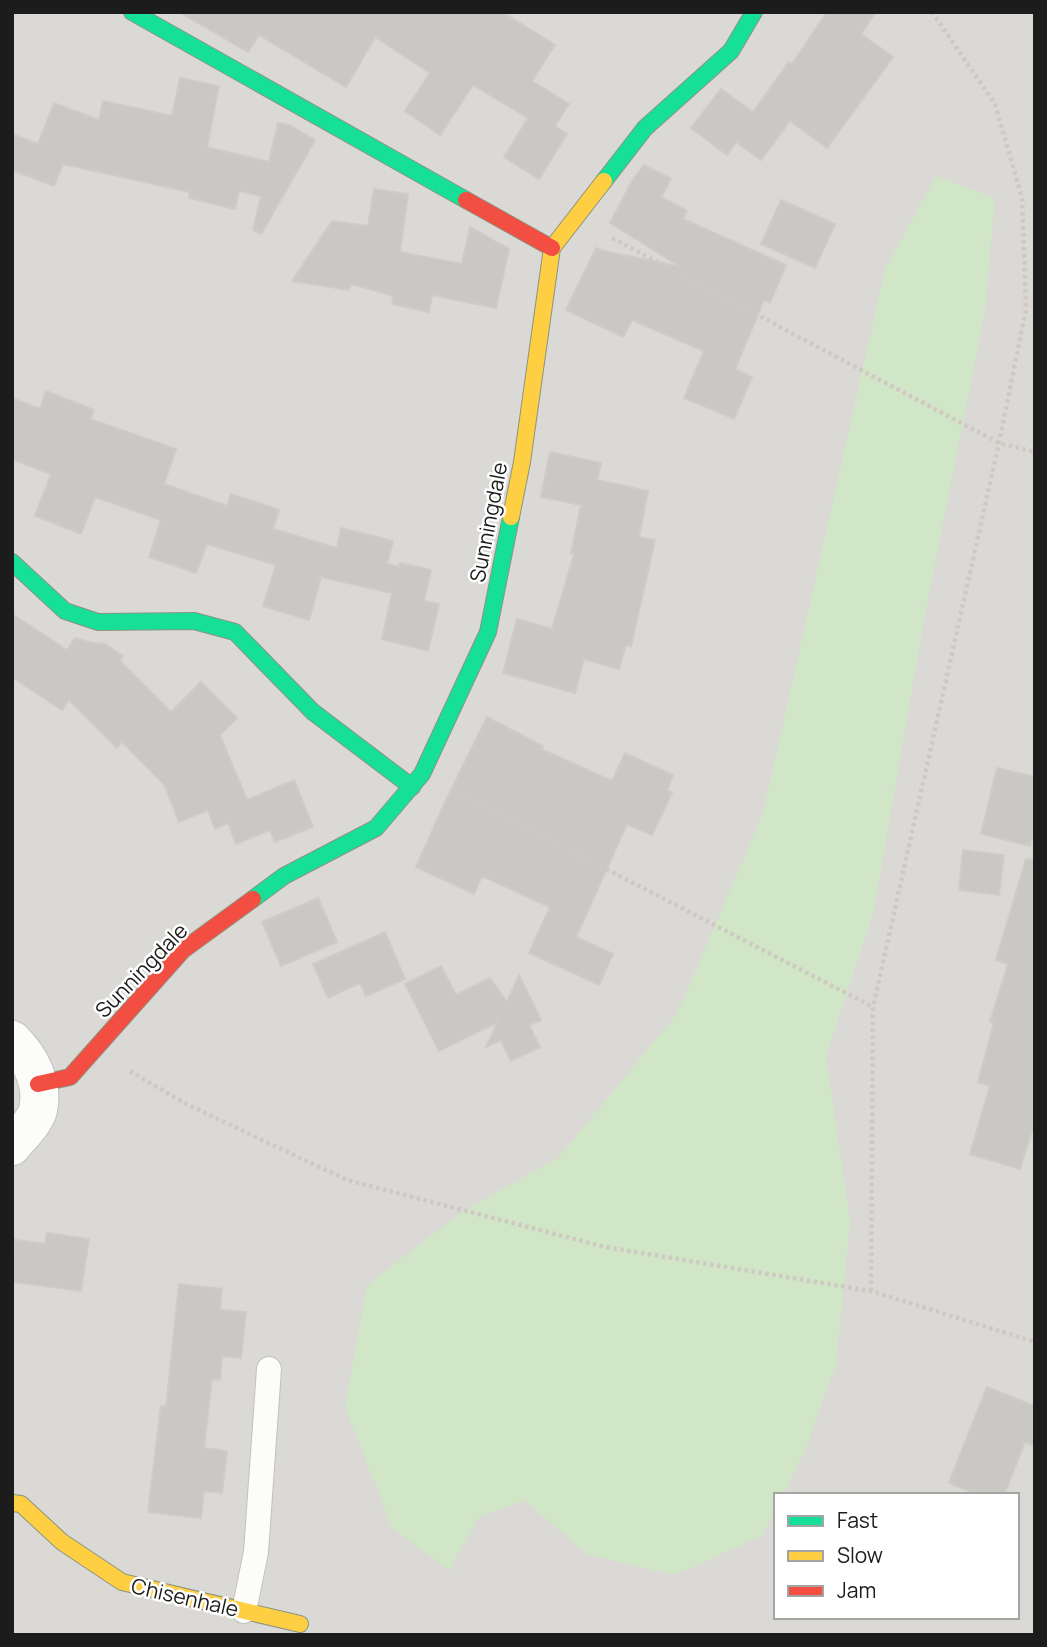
<svg xmlns="http://www.w3.org/2000/svg" width="1047" height="1647" viewBox="0 0 1047 1647" font-family="Manrope,sans-serif">
  <style>
    .residential { fill: #dad9d6; fill-rule: evenodd }
    .grass { fill: #d1e6c6 }
    .building { fill: #c9c8c5; stroke: #ceccc7; stroke-width: 2 }
    .lines { fill: none; stroke-linecap: round; stroke-linejoin: round }
    .lane-casing { stroke: #c2c1bf; stroke-width: 26 }
    .street-casing { stroke: #c2c1bf; stroke-width: 40 }
    .fast-casing { stroke: #8d937f; stroke-width: 18 }
    .slow-casing { stroke: #8d937f; stroke-width: 18 }
    .jam-casing { stroke: #8d937f; stroke-width: 18 }
    .path { stroke: #d0c8c3; stroke-width: 4.5; stroke-dasharray: 3.5 3.5; stroke-linecap: butt }
    .lane { stroke: #fcfcfb; stroke-width: 24 }
    .street { stroke: #fcfcfb; stroke-width: 38 }
    .fast { stroke: #16e098; stroke-width: 16 }
    .slow { stroke: #ffcf43; stroke-width: 16 }
    .jam { stroke: #f24e42; stroke-width: 16 }
    .labels { text-anchor: middle; dominant-baseline: central; stroke-width: 5; stroke-linejoin: round; paint-order: stroke }
    .street-label { font-size: 21px; fill: #1c1c1c; stroke: #fff }
  </style>
  <rect width="100%" height="100%" fill="#ebeae5"/>
  <path class="residential" d="M12 12H1035V1635H12ZM776 1495H1017V1617H776Z"/>
  <path class="grass" d="M936 176 995 198 985 311 926 609 873 915 826 1057 850 1220 836 1365 804 1452 783 1495H776V1509L762 1536 675 1575 588 1555 524 1500 479 1517 449 1570 392 1528 345 1407 367 1285 465 1210 558 1158 677 1014 763 813 885 269Z"/>
  <g class="building">
    <path d="M179 12H502L555 45 532 81 569 104 555 126 567 134 539 179 504 157 528 118 473 85 440 135 405 111 430 73 375 37 346 87 259 35 248 52Z"/>
    <path d="M827 12H876L861 34 893 57 827 148 790 121 761 160 736 142 727 155 691 128 721 89 753 112 789 62 792 64Z"/>
    <path d="M180 78 219 86 207 147 269 162 278 123 289 125 315 140 261 234 253 230 261 196 239 191 235 209 189 198 190 192 63 164 54 186 12 170V134L38 144 54 103 99 120 103 101 172 116Z"/>
    <path d="M644 165 671 179 661 197 687 211 683 219 786 265 770 303 764 300 735 369 752 377 734 419 684 398 704 351 632 320 623 337 566 310 596 248 604 251 681 267 610 223 632 181Z"/>
    <path d="M374 189 408 194 400 252 462 264 470 227 509 249 496 308 432 295 429 312 392 304 394 296 351 284 349 290 292 281 332 221 368 226Z"/>
    <path d="M781 200 835 224 815 268 761 244Z"/>
    <path d="M46 391 94 410 90 419 176 449 164 484 227 506 231 494 279 510 273 529 337 548 341 528 393 541 387 564 399 567 400 563 431 570 424 601 439 604 428 651 382 639 392 593 321 577 309 620 263 606 276 565 207 544 196 573 149 557 161 520 95 497 81 534 35 516 51 474 12 459V398L40 409Z"/>
    <path d="M550 452 601 463 597 480 648 491 639 537 655 540 631 646 626 645 619 669 584 659 575 693 503 673 517 619 552 629 574 554 571 553 581 505 541 497Z"/>
    <path d="M12 614 67 650 75 638 92 643 105 644 123 656 120 661 171 712 201 682 237 718 220 735 247 800 294 780 313 827 275 842 270 830 236 844 228 823 215 829 208 810 179 822 164 784 122 742 117 748 69 700 62 710 12 677Z"/>
    <path d="M487 717 543 746 541 749 612 781 625 753 673 775 667 790 672 793 652 835 627 824 576 937 613 954 599 985 529 953 550 907 482 876 474 894 416 867 446 800Z"/>
    <path d="M997 768 1035 777V825L1030 846 981 834Z"/>
    <path d="M963 850 1004 855 999 895 959 890Z"/>
    <path d="M1026 859 1035 860V1121L1020 1169 970 1154 990 1086 978 1082 994 1023 990 1022 1008 964 996 960Z"/>
    <path d="M318 898 337 942 281 966 262 922Z"/>
    <path d="M385 932 405 979 366 996 360 983 328 998 313 964Z"/>
    <path d="M441 966 456 995 490 978 507 1002 519 975 541 1020 529 1025 540 1047 511 1061 501 1040 486 1047 498 1022 439 1051 405 984Z"/>
    <path d="M47 1233 89 1239 81 1291 12 1282 15 1240 45 1244Z"/>
    <path d="M179 1284 222 1289 220 1310 246 1312 241 1358 222 1356 220 1380 212 1379 204 1448 227 1451 222 1493 204 1491 201 1518 148 1512 161 1406 166 1407Z"/>
    <path d="M987 1387 1035 1406V1446L1025 1442 1004 1495H979L949 1483Z"/>
  </g>
  <g class="lines">
    <defs>
      <path id="lane" d="M244 1611 256 1552 269 1369"/>
      <path id="street" d="M12 1040C30 1058 44 1083 38 1110 35 1122 20 1136 12 1146"/>
      <g id="fast">
        <path d="M132 12 466 200"/>
        <path d="M604 181 645 128 731 51 754 12"/>
        <path d="M12 562 65 611 98 622 194 621 235 632 313 712 412 787"/>
        <path d="M253 899 284 876 376 828 422 774 488 632 511 517"/>
      </g>
      <g id="slow">
        <path d="M511 517 522 462 552 248 604 181"/>
        <path d="M12 1503 21 1504 62 1542 122 1582 300 1624"/>
      </g>
      <g id="jam">
        <path d="M466 200 552 248"/>
        <path d="M38 1084 70 1077 183 950 253 899"/>
      </g>
    </defs>
    <use href="#lane" class="lane-casing"/>
    <use href="#street" class="street-casing"/>
    <use href="#fast" class="fast-casing"/>
    <use href="#slow" class="slow-casing"/>
    <use href="#jam" class="jam-casing"/>
    <g class="path">
      <path d="M612 238 999 443 1035 452"/>
      <path d="M457 792 873 1007"/>
      <path d="M130 1071 186 1104 347 1180 605 1247 871 1291 1035 1342"/>
      <path d="M871 1291 873 1007 999 443 1026 309 1022 198 995 104 932 12"/>
    </g>
    <use href="#lane" class="lane"/>
    <use href="#street" class="street"/>
    <use href="#fast" class="fast"/>
    <use href="#slow" class="slow"/>
    <use href="#jam" class="jam"/>
  </g>
  <g class="labels">
    <g class="street-label">
      <text transform="translate(488 522) rotate(-79)">Sunningdale</text>
      <text transform="translate(141 970) rotate(-46)">Sunningdale</text>
      <text transform="translate(185 1597) rotate(13)">Chisenhale</text>
    </g>
  </g>
  <rect width="1047" height="1647" fill="none" stroke="#1c1c1c" stroke-width="28"/>
  <rect x="774" y="1493" width="245" height="126" fill="#ffffff" stroke="#a4a4a4" stroke-width="2"/>
  <rect x="788" y="1516" width="35" height="10" fill="#16e098" stroke="#a4a4a4" stroke-width="2"/>
  <text x="837" y="1528" font-size="21" fill="#1c1c1c">Fast</text>
  <rect x="788" y="1551" width="35" height="10" fill="#ffcf43" stroke="#a4a4a4" stroke-width="2"/>
  <text x="837" y="1563" font-size="21" fill="#1c1c1c">Slow</text>
  <rect x="788" y="1586" width="35" height="10" fill="#f24e42" stroke="#a4a4a4" stroke-width="2"/>
  <text x="837" y="1598" font-size="21" fill="#1c1c1c">Jam</text>
</svg>
